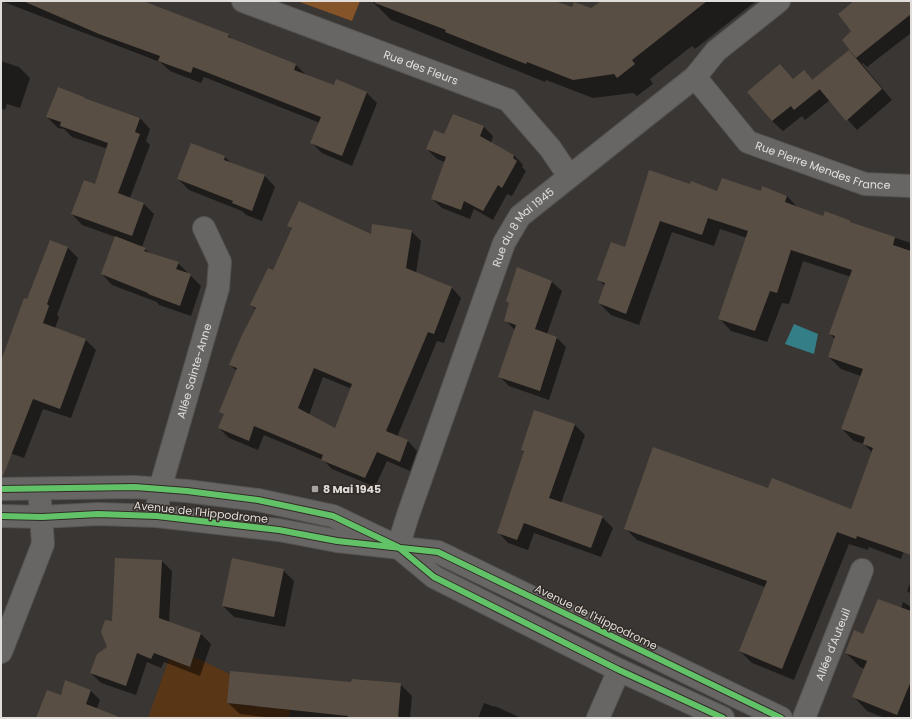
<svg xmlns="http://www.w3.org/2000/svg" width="912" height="719" viewBox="0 0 912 719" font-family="Poppins,sans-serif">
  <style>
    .green { fill: #593616 }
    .forest { fill: #855428 }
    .water { fill: #347f87 }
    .shadow { fill: #0007; fill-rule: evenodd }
    .building { fill: #594e43; fill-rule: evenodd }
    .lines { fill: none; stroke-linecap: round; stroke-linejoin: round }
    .minor-casing { stroke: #565452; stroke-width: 24 }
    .minor { stroke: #676664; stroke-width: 22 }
    .cycleway-casing { stroke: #322b26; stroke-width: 8 }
    .cycleway { stroke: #61c268; stroke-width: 6 }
    .poi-dot { fill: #a6a3a0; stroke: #322b26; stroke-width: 1.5 }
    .labels { text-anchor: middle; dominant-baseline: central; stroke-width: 3; stroke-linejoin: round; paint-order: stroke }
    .street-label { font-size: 11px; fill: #e1ddda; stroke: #322b26 }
    .poi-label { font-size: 11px; font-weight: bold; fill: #e1ddda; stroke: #322b26; text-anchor: start }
  </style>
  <rect width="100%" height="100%" fill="#393633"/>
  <path class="green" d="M194 657 230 674 228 703 290 710 289 718H148L169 659 190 667Z"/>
  <path class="forest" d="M297 1H360L352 21Z"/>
  <path class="water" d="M794 324 818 334 814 354 785 344Z"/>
  <g class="shadow">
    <path d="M1 1H139L228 35 233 40 296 65 307 76 334 86 367 93 377 103 352 166 322 153 312 143 320 123 204 77 201 83 170 71 160 62Z"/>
    <path d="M372 1H553L572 9H591L602 1H756L695 49 692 46 650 79 653 84 637 96 633 93 593 98 546 80 545 82 391 20Z"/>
    <path d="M855 1H895L909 17 911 1V33L867 67 863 63 862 64 892 100 857 130 830 100 805 120 802 116 783 131 772 121 780 65 794 80 804 72 813 81 849 51 854 55 855 54 852 31Z"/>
    <path d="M1 61 19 67 30 78 20 108 7 104 5 110 1 108Z"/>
    <path d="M85 100 140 118 150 129 146 141 150 145 130 198 143 203 154 214 142 247 151 254 178 263 201 286 191 316 159 305 157 302 112 285 102 274 116 237 82 225 72 214 96 185 108 149 72 137 64 129 58 128 47 117Z"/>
    <path d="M453 115 484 127 493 136 491 143 514 155 523 165 522 167 526 171 512 196 507 194 493 220 474 209 470 219 442 208 432 199 445 162 437 159 427 149 444 135Z"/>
    <path d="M224 156 232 164 265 176 275 187 262 221 246 215 242 211 189 190 178 179Z"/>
    <path d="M690 185 718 192 761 193 787 196 798 208 824 217 850 221 853 224 911 243V512L908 539 901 559 869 547 868 550 849 544 794 680 752 663 740 651 765 587 637 540 625 528 769 489 852 510 872 452 864 444 854 441 842 429 861 376 841 369 829 357 835 339 830 334 851 277 803 261 789 304 782 303 767 342 731 331 719 318 747 238 720 229 714 246 672 232 639 325 611 315 599 303 605 286 599 280 625 248Z"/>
    <path d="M288 225 372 235 411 231 421 241 416 273 452 288 461 298 444 343 437 341 397 437 408 441 417 451 410 471 387 461 375 487 332 469 323 460 264 435 258 450 229 438 219 428 225 415 221 411 237 371 230 365 256 310 251 305 273 272 293 230ZM323 377 352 389 335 429 309 415Z"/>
    <path d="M51 241 68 248 78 258 57 315 59 317 55 328 86 340 96 350 71 418 43 409 24 458 1 450V364Z"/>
    <path d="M552 282 562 291 547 334 556 337 566 347 549 400 509 386 499 376 515 330 505 320 510 304 507 301Z"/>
    <path d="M575 425 585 435 561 503 602 517 613 528 601 557 534 533 528 550 508 543 498 532 524 452 522 450Z"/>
    <path d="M162 561 172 571 169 622 201 634 211 644 200 676 164 662 161 668 147 662 136 695 101 683 91 673 109 647 113 622Z"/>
    <path d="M283 570 294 581 285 627 234 617 223 606Z"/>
    <path d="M911 581V594L907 591Z"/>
    <path d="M903 602 911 607V718H885L867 711 854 697 865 669 860 667 846 653 864 635 901 609Z"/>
    <path d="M66 681 91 691 100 700 93 718H37L61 696Z"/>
    <path d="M352 683 400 684 412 696 410 718H274L240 714 228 703Z"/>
    <path d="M484 703 495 707V706L521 718H478Z"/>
  </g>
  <g class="building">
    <path d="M23 1H143L229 34 228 37 296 64 294 70 334 85 336 79 367 92 342 156 310 143 321 117 193 67 191 73 158 61 160 56 99 34Z"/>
    <path d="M375 1H555L572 7 574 2 591 8 601 1H707L632 60 635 64 617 78 614 74 573 80 527 62 526 64 445 32 446 30 375 3Z"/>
    <path d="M854 1H911V14L856 58 842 40 851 31 838 14Z"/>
    <path d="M849 50 882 89 846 121 812 80Z"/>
    <path d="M780 64 793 79 804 70 820 89 794 110 791 106 772 121 747 92Z"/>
    <path d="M58 87 84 97V98L140 118 135 132 140 134 118 193 144 203 132 236 71 214 84 180 95 184 108 143 60 126 61 122 46 117Z"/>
    <path d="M453 114 484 126 480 136 514 155 513 158 517 161 502 188 498 185 483 211 464 201 461 210 431 199 446 157 426 149 434 130 444 134Z"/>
    <path d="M191 143 225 156 224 160 265 175 252 211 232 203 233 201 177 179Z"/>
    <path d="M649 170 690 184 691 181 717 191 722 178 761 191 762 186 787 196 785 202 823 216 825 211 851 221 850 222 895 237 893 245 911 251V555L857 536 856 539 837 532 782 669 739 651 767 581 624 529 653 447 768 488 772 478 851 509 873 448 863 444 865 437 841 429 863 369 828 357 835 336 829 334 852 270 791 250 777 293 770 291 755 331 718 319 748 231 708 218 702 235 660 221 626 314 598 303 605 283 597 280 611 242 625 247Z"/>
    <path d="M299 201 371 234 372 224 412 230 406 268 452 287 434 334 428 332 386 431 408 440 400 462 377 452 365 478 321 460 323 455 254 426 249 441 218 428 224 414 219 412 237 368 229 365 241 337 256 308 250 305 268 268 273 270 292 228 287 226ZM314 368 352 384 335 428 298 408Z"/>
    <path d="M115 236 146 248 144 251 179 262 176 269 191 274 180 306 148 294V293L101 274Z"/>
    <path d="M50 240 68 247 47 304 49 306 43 323 86 339 60 409 33 399 3 476H1V361L24 298 27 299Z"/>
    <path d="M517 267 552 281 535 329 557 337 540 391 498 377 516 325 504 321 509 303 506 301Z"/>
    <path d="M534 410 575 424 549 498 603 516 591 548 524 523 517 540 497 533 524 451 521 450Z"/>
    <path d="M115 558 162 560 159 618 201 633 190 667 154 653 151 659 137 653 126 686 90 673 97 654 107 647 101 632 105 620 112 621Z"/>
    <path d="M232 558 284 569 274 617 222 606Z"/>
    <path d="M878 599 911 611V681L897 715 852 697 867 661 845 653 854 630 863 634Z"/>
    <path d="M230 671 351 682 352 679 401 683 398 718H348V716L227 703Z"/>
    <path d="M65 680 91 690 86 704 117 716V718H36L47 690 61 695Z"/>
  </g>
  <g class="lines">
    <defs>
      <g id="minor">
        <path id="s1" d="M243 1 508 100 550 148 569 176"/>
        <path id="s2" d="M695 77 748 142 865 184 911 186"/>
        <path d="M1 489 135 487 187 491 258 500 333 516 398 547 434 577 619 670 723 718"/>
        <path id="s3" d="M158 503 160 489 218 288 220 262 204 228"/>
        <path d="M1 516 42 517 98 514 157 516 279 530 337 541 438 552 781 718"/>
        <path id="s4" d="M398 547 408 515 504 243 520 216 695 77 716 51 779 1"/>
        <path d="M1 652 43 544 40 502"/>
        <path d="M598 718 619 670"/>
        <path id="s5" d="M804 718 862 570"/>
      </g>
    </defs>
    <use href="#minor" class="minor-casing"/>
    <use href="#minor" class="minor"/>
    <defs>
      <g id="cycleway">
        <path d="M1 489 135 487 187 491 258 500 333 516 398 547 434 577 619 670 723 718"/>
        <path d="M1 516 42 517 98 514 157 516 279 530 337 541 438 552 781 718"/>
      </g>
    </defs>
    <use href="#cycleway" class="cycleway-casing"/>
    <use href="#cycleway" class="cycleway"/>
  </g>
  <rect class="poi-dot" x="311" y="485" width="8" height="8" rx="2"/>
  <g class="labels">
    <g class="street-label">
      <text stroke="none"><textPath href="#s1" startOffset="190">Rue des Fleurs</textPath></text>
      <text stroke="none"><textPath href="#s2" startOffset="163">Rue Pierre Mendes France</textPath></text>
      <text stroke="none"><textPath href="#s4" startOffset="346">Rue du 8 Mai 1945</textPath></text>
      <text stroke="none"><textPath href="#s3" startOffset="137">Allée Sainte-Anne</textPath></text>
      <text transform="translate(201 512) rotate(6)">Avenue de l'Hippodrome</text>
      <text transform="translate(596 617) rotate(26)">Avenue de l'Hippodrome</text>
      <text stroke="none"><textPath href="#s5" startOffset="79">Allée d'Auteuil</textPath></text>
    </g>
    <g class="poi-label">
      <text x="323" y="489">8 Mai 1945</text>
    </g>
  </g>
  <rect width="912" height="719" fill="none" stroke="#e1ddda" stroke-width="4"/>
</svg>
